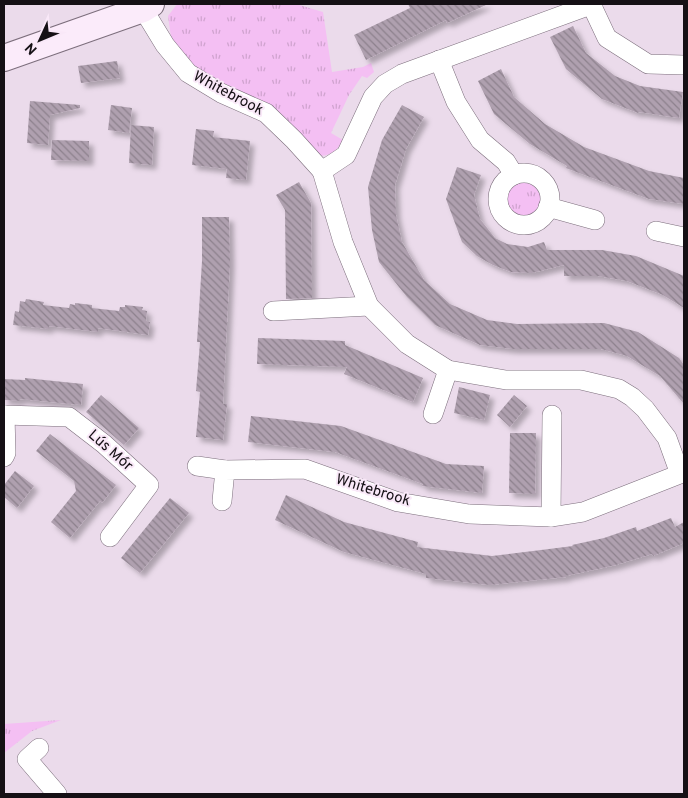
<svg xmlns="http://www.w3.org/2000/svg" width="688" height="798" viewBox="0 0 688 798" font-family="Overpass,sans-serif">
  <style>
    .grass { fill: url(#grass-tufts) }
    .building { fill: url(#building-back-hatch); filter: url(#shadow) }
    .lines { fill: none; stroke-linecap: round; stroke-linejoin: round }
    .street-casing { stroke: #7c6e7c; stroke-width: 20 }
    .secondary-casing { stroke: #7c6e7c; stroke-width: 28 }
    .street { stroke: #fff; stroke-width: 19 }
    .secondary { stroke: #fbebfa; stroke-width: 26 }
    .labels { text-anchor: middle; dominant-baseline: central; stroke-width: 4; stroke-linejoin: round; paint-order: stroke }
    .street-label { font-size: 15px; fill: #151015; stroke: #f9e8f8 }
  </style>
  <defs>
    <pattern id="grass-tufts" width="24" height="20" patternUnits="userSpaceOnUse" patternTransform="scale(1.25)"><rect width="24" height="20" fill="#f4bff3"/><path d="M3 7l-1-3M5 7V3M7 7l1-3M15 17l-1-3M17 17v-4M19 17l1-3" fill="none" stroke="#d0a3cf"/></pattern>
    <pattern id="building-back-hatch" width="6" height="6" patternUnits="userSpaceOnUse" patternTransform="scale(1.25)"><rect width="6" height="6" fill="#afa0af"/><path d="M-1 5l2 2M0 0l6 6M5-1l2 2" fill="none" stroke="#8d818d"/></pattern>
    <filter id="shadow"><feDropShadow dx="4.5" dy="4.5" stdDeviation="2.5" flood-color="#0004"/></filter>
  </defs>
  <rect width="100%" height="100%" fill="#ebdbeb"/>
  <g class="grass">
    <path d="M177 4H296L323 12 332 72 363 67 371 63 374 72 367 78 362 76 349 95 331 133 343 140C337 152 330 156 317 156L251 96 202 73 189 65 171 37 168 16Z"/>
    <circle cx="524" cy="200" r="17"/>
    <path d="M61 720 32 731 4 753V724Z"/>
  </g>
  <g class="building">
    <path d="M408 4H488L447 23 446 20 366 60 354 35 410 8Z"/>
    <path d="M573 26 586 53 615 76 640 86 683 92 679 118 639 112 638 113 602 99 566 69 550 37Z"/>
    <path d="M117 61 120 78 81 83 78 66Z"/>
    <path d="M501 69 514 97 545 124 584 147 649 171 684 178V204L649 199 579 173 566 168 567 166 530 144 494 114 478 81Z"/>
    <path d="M30 101 80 105V108L50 115 48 145 27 143Z"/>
    <path d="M111 105 132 108 129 133 108 130Z"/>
    <path d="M402 105 424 117 406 149 400 169 395 185 396 215 402 242 424 280 450 304 487 320 517 324 604 323 638 332 679 358 684 365V404L660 376 627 356 601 349H513L480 345 435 325 407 297 379 262 372 230 368 187 382 140Z"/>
    <path d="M131 125 154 127 152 165 129 163Z"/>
    <path d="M196 129 214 131 213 137 250 141 246 180 226 178 227 169 192 165Z"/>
    <path d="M52 140 89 141V161L51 160Z"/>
    <path d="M457 167 481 175 474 195 480 219 495 238 507 244 528 247 544 242 547 250H602L636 256 684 276V308L663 295 627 281 598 276H564V265L532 273 511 272 493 265 477 256 462 242 446 199Z"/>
    <path d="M299 182 311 203 312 298 286 299 285 210 276 195Z"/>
    <path d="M202 217H229L230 262 223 404H227L223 440 196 437 200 392 196 391 200 342H197L202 261Z"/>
    <path d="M26 299 44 302 43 305 69 308 70 304 75 305V303L92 305V308L119 311 120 307H125V305L143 307 142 310 147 311 146 321 150 322 148 335 98 328V332L49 326V329L13 325 15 311 19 312 20 301 25 302Z"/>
    <path d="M258 338 345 341V345L423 378 413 402 344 374 347 367 257 364Z"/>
    <path d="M25 378 83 384 81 405 20 399V401L4 400V379L25 380Z"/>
    <path d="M459 387 490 395 484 420 454 413Z"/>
    <path d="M101 395 139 428 124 445 86 412Z"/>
    <path d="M514 395 527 406 510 427 497 415Z"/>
    <path d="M251 416 341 426 446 464 484 466 482 493 422 486 423 484 335 452 248 442Z"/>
    <path d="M510 433H536L535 494 509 493Z"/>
    <path d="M50 434 116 485 102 503 100 501 70 538 51 522 76 491 74 481 36 451Z"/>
    <path d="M15 471 34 486 17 508 4 497V485Z"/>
    <path d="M286 495 344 522 418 542 417 547 492 556 533 551 573 546 572 545 604 538 636 527 637 531 671 518 675 527 684 522V543L653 556 652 554 616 565 566 576V577L490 585 426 578V574L344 552 275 520Z"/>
    <path d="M170 498 189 513 140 573 121 558Z"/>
  </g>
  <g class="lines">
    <defs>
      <g id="street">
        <path d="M591 4 607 38 648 64 684 65"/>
        <path d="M143 9 165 45 188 73 221 93 266 113 294 140 322 171 346 155 373 97 385 84 402 74 593 4"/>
        <path d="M439 60 456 102 480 140 506 162 514 175"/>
        <circle cx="524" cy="199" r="26"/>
        <path d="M548 207 595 220"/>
        <path d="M656 231 684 237"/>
        <path d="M273 311 369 306"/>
        <path d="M433 414 448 370"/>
        <path d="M4 415 69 417 104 444 149 485 110 537"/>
        <path d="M4 457 6 453 5 415"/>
        <path d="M197 466 225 470"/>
        <path d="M222 501 225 470 305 469 398 502 469 514 551 517 583 512 680 474 667 438 645 409 632 397 619 389 581 380H506L448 370 407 344 369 306 343 242 322 171"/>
        <path d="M551 517 552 415"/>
        <path d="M39 748 27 759 57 794"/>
      </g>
      <path id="secondary" d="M4 58 143 9 151 4"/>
    </defs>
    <use href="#street" class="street-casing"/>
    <use href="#secondary" class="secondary-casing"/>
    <use href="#street" class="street"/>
    <use href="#secondary" class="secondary"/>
  </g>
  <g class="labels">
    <g class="street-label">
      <text transform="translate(228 94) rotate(28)">Whitebrook</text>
      <text transform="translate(110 451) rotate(41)">Lús Mór</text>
      <text transform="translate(373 491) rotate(17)">Whitebrook</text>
    </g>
  </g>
  <rect width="688" height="798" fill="none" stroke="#151015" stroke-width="10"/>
  <g transform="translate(40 40) rotate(226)" stroke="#f9e8f8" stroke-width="4" paint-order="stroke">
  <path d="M0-4L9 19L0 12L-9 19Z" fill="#151015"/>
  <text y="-8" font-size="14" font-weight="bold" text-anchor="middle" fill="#151015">N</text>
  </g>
</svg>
